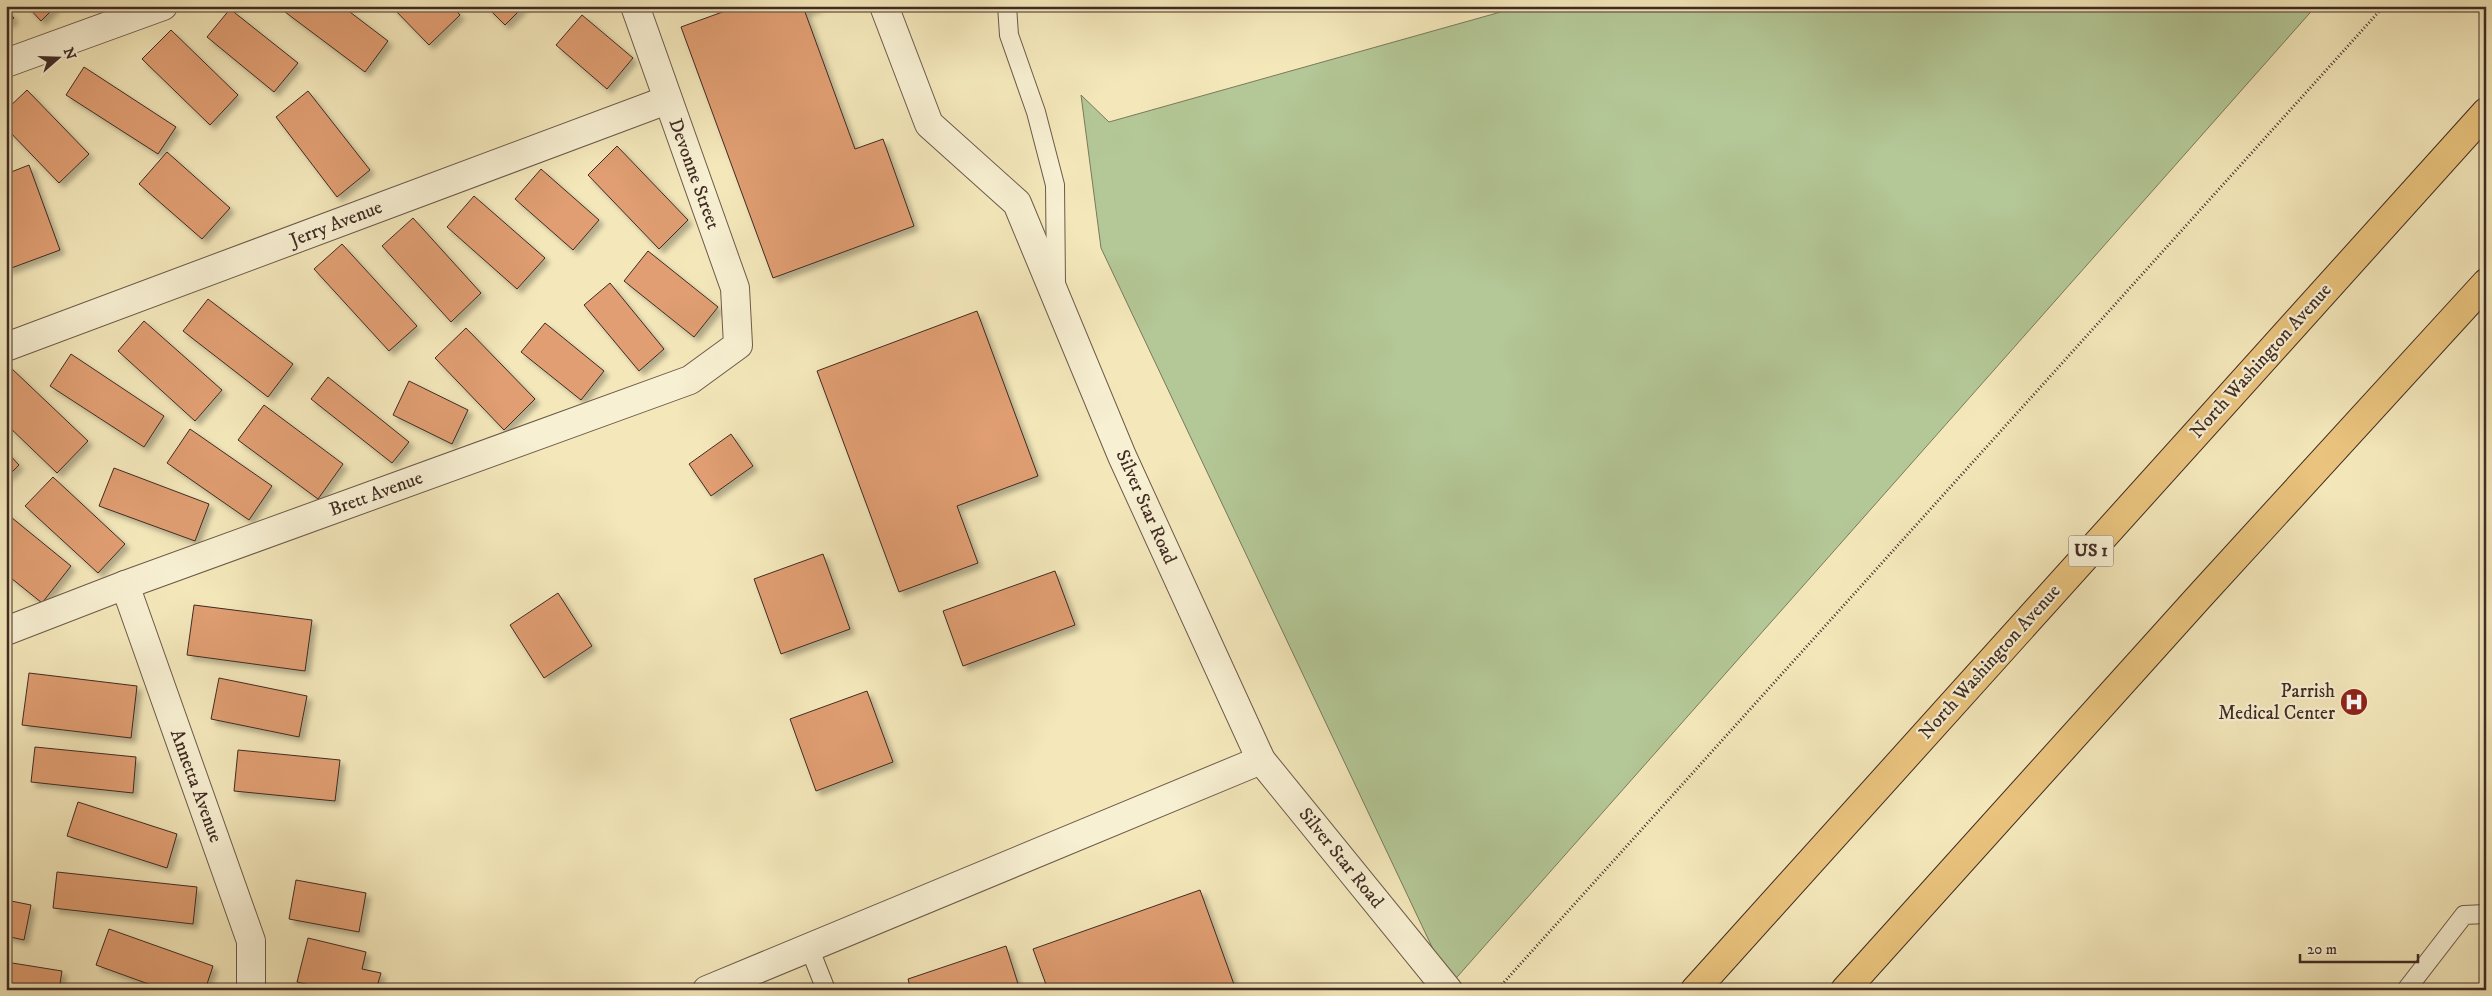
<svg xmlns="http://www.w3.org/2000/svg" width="2492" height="996" viewBox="0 0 2492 996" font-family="'IM FELL DW Pica',serif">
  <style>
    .green { fill: #b4c796; stroke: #7a795d }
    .building { fill: #e09e72; stroke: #3f2b24; filter: url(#shadow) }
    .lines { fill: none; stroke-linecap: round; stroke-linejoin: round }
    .lane-casing { stroke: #6c5a4a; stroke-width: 20 }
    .street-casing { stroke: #6c5a4a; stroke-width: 30 }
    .primary-casing { stroke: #3f2b24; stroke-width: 30 }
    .path { stroke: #3f2b24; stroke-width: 3; stroke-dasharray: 1 2.5; stroke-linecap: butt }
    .lane { stroke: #f8f0d3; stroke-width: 18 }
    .street { stroke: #f8f0d3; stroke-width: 28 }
    .primary { stroke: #eac47e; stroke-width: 28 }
    .labels { text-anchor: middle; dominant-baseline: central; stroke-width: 4.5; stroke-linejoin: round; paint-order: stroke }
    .shield { fill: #f8f0d3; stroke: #766658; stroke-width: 1 }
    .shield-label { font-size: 18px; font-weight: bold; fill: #3f2b24 }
    .street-label { font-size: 19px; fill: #3f2b24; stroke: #f8f0d3 }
    .poi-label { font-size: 19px; fill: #3f2b24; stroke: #f8f0d3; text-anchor: end }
  </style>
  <defs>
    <filter id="shadow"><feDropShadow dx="4.5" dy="4.5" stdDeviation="2.5" flood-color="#0004"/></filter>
  </defs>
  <rect width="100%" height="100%" fill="#f4e8bb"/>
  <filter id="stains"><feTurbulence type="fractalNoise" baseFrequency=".004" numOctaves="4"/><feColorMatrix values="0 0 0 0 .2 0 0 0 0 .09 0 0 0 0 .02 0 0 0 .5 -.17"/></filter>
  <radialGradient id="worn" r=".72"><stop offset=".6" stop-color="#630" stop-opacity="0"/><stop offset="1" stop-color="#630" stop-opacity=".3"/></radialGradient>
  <path class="green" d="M1522 6H2316L1450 985 1101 248 1081 95 1109 122Z"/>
  <g class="building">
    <path d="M27 6H56L41 21Z"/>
    <path d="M290 6H342L388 41 365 72 285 12Z"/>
    <path d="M391 6H452L460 15 429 45Z"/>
    <path d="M486 6H524L505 25Z"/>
    <path d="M739 6H820L805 12 855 149 883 139 914 226 773 278 681 27Z"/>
    <path d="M6 9 14 18 6 25Z"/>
    <path d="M230 9 298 63 274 92 207 37Z"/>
    <path d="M582 15 633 58 607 89 556 45Z"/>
    <path d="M171 30 238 95 210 125 142 59Z"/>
    <path d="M84 67 176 127 158 154 66 95Z"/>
    <path d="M27 90 89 154 59 183 6 128V110Z"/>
    <path d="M308 91 370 170 337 197 276 117Z"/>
    <path d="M617 146 688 220 659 249 588 175Z"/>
    <path d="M167 152 230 208 202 239 139 184Z"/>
    <path d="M29 165 60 250 6 270V174Z"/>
    <path d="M541 169 599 220 573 250 515 199Z"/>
    <path d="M474 196 545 258 517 289 447 227Z"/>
    <path d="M413 218 481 293 451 322 382 246Z"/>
    <path d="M342 244 417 326 389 351 314 269Z"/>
    <path d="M648 251 718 307 694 337 624 281Z"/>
    <path d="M610 283 664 349 639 371 584 305Z"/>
    <path d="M208 299 293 364 268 397 183 331Z"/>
    <path d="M977 311 1038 476 957 506 978 563 899 592 817 371Z"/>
    <path d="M144 321 222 390 195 421 118 351Z"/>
    <path d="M545 323 604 371 581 400 521 352Z"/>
    <path d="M466 328 535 399 504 430 435 358Z"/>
    <path d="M71 354 164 416 144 447 50 386Z"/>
    <path d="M10 367 88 441 57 473 6 424V371Z"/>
    <path d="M328 377 409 442 392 463 311 399Z"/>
    <path d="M409 381 468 410 452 444 393 415Z"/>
    <path d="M264 405 343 464 318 499 238 440Z"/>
    <path d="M190 429 272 486 249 520 167 463Z"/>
    <path d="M731 434 753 466 711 496 689 464Z"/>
    <path d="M6 451 19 465 6 478Z"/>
    <path d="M114 468 209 504 195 541 99 506Z"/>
    <path d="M53 477 125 544 98 573 25 506Z"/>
    <path d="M6 513 71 566 42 603 6 574Z"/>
    <path d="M823 554 850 629 781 654 754 579Z"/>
    <path d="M1055 571 1075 625 963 666 943 611Z"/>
    <path d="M558 593 592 646 544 678 510 625Z"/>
    <path d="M194 605 312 620 305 671 187 655Z"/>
    <path d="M29 673 137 686 131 738 22 725Z"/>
    <path d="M219 678 307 696 299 737 211 719Z"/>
    <path d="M867 691 893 762 816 791 790 719Z"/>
    <path d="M35 747 136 757 133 793 31 782Z"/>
    <path d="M238 750 340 760 335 801 234 791Z"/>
    <path d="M78 802 177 834 167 868 67 836Z"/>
    <path d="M57 872 197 887 193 924 53 908Z"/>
    <path d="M296 880 366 893 359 932 289 919Z"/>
    <path d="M1200 890 1236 990H1048L1033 949Z"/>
    <path d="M6 900 31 905 24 940 6 936Z"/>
    <path d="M109 929 213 966 205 990H165L96 965Z"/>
    <path d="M308 938 366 952 362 969 381 973 376 990H331L297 982Z"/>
    <path d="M1006 946 1020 990H911L908 979Z"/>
    <path d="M6 962 62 971 59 990H6Z"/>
  </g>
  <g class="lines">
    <defs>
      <g id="lane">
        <path d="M1007 6 1009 35 1036 112 1055 185 1056 284"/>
        <path d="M809 947 826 990"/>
        <path d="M2406 990 2464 915 2486 914"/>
      </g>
      <g id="street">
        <path d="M884 6 929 124 1017 203 1122 456 1261 760 1448 990"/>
        <path d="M6 63 163 6"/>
        <path d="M6 347 667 100"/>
        <path d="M125 585 251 941V990"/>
        <path d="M6 631 125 585 690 380 738 345 735 288 635 6"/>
        <path d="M707 990 1261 760"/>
      </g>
      <g id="primary">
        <path d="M1695 990 2486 112"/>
        <path d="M1845 990 2199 597 2486 283"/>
      </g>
    </defs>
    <use href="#lane" class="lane-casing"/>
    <use href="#street" class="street-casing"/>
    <use href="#primary" class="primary-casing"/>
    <path class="path" d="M1497 990 2384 6"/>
    <use href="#lane" class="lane"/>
    <use href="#street" class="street"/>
    <use href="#primary" class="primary"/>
  </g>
  <defs>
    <symbol id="hospital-disc" viewBox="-11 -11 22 22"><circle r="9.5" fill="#8f2418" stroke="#f8f0d3"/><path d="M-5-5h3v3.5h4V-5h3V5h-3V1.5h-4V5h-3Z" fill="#fff"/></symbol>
  </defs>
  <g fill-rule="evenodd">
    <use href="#hospital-disc" x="2338" y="686" width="32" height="32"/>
  </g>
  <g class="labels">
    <rect class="shield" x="2068.5" y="535.5" width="45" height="31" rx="4"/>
    <g class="shield-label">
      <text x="2091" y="551">US 1</text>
    </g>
    <g class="street-label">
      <text transform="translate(694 174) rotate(70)">Devonne Street</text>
      <text transform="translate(336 224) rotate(-21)">Jerry Avenue</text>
      <text transform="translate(2261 361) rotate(-48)">North Washington Avenue</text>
      <text transform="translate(376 494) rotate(-20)">Brett Avenue</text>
      <text transform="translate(1146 507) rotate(66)">Silver Star Road</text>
      <text transform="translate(1990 662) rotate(-48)">North Washington Avenue</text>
      <text transform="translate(196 786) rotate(70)">Annetta Avenue</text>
      <text transform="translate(1341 858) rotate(51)">Silver Star Road</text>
    </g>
    <g class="poi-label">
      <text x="2335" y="691">Parrish<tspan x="2335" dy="22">Medical Center</tspan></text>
    </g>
  </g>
  <rect width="2492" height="996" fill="none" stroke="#f4e8bb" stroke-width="25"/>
  <rect x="8" y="8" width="2477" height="981" fill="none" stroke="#3f2b24" stroke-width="2.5"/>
  <rect x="12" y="12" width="2467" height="971" fill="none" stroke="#3f2b24"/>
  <g transform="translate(58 58) rotate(70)" stroke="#f8f0d3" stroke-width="4" paint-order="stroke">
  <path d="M0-4L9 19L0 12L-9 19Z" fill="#3f2b24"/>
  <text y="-8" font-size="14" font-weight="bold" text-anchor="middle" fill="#3f2b24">N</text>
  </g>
  <path d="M2300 954v8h118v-8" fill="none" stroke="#3f2b24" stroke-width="2.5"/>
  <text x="2307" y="954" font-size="15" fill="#3f2b24" stroke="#f8f0d3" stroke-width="4" paint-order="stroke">20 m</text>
  <rect width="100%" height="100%" filter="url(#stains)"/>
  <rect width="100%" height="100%" fill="url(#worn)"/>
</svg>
